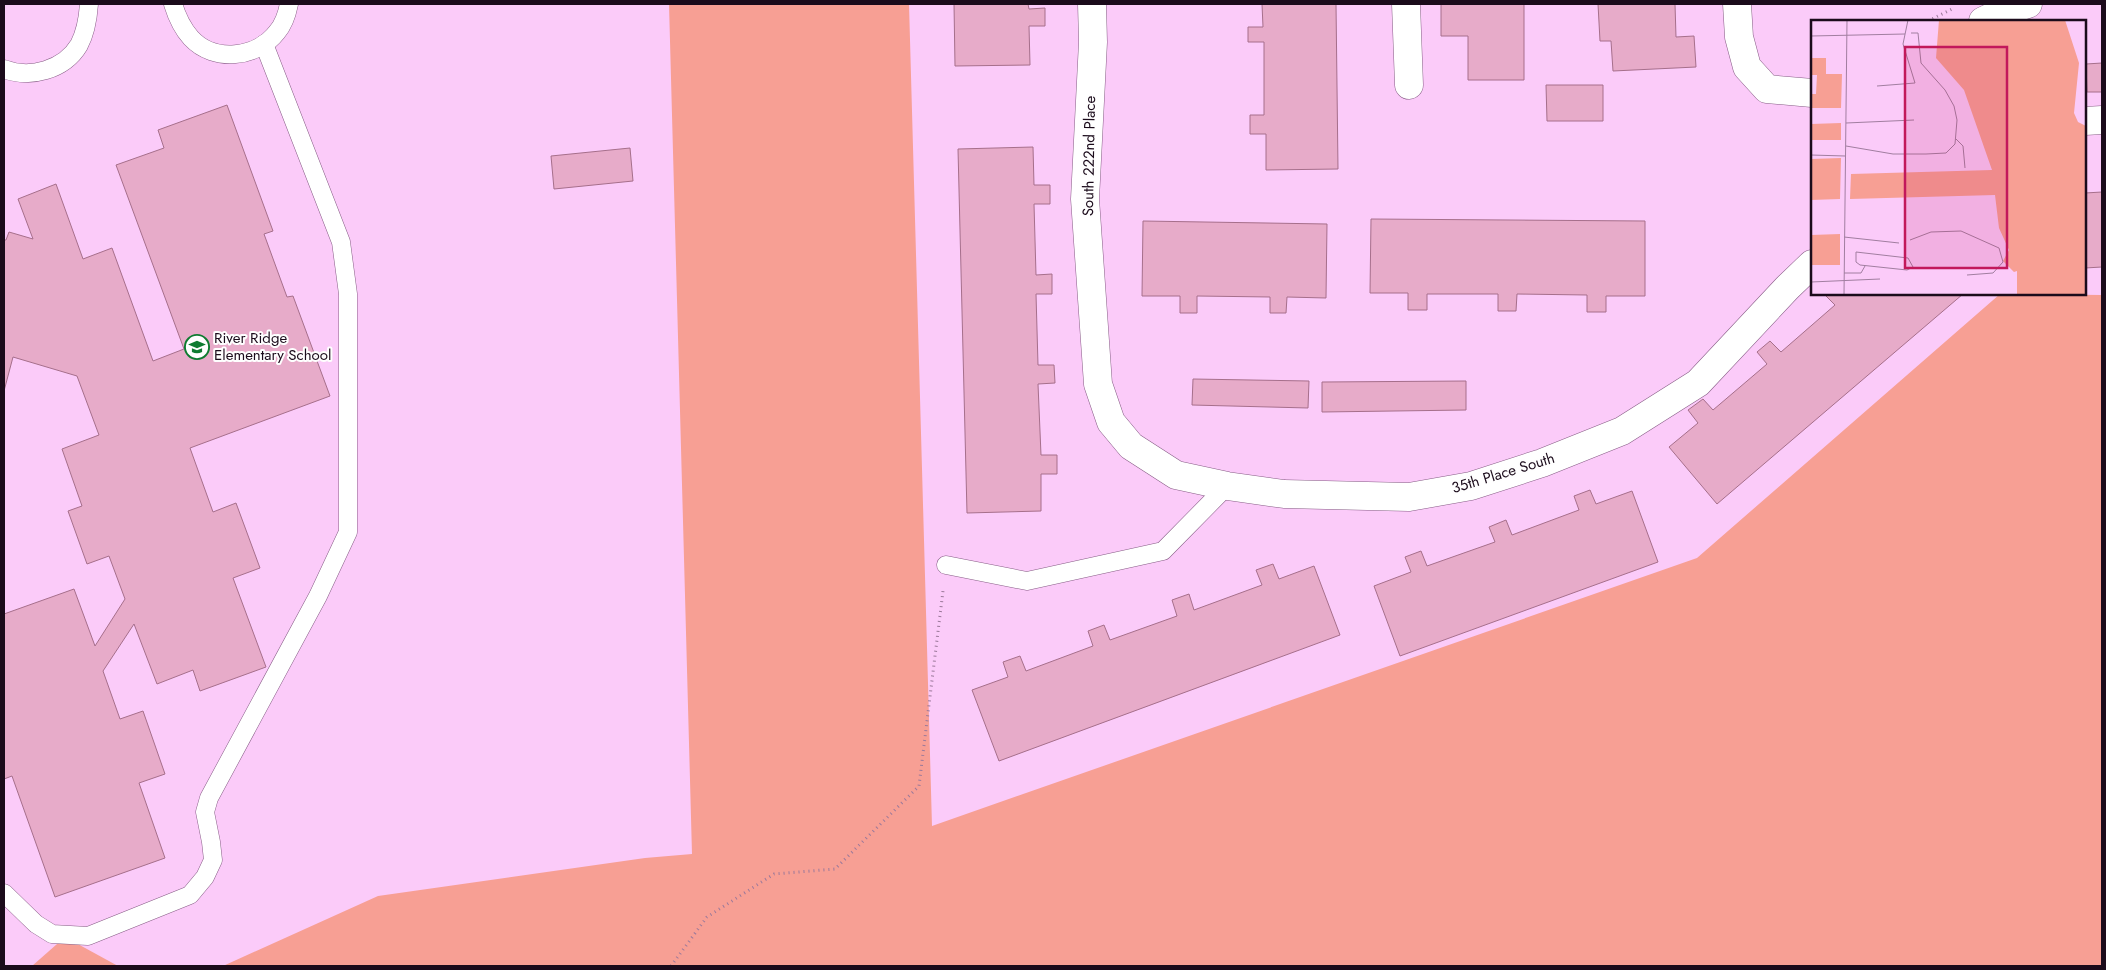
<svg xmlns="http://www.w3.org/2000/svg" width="2106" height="970" viewBox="0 0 2106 970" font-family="Jost,sans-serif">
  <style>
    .green { fill: #f79f94 }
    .building { fill: #e7abc9; stroke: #a66f8b }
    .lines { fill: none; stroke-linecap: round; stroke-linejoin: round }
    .service-casing { stroke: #875d86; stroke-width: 19 }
    .minor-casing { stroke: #875d86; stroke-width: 29 }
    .path { stroke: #9b799a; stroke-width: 3; stroke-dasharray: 1 4; stroke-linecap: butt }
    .service { stroke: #fff; stroke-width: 18 }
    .minor { stroke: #fff; stroke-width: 28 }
    .labels { text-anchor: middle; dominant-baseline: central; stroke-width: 4; stroke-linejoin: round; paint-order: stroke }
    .street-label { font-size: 15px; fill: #1b0b1b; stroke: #fefefe }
    .poi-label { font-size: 15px; fill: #1b0b1b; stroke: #fefefe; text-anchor: start }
    .inset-road { fill: none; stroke: #a17ea0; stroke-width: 1 }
    .view { fill: #c2185b; fill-opacity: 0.15; stroke: #c2185b; stroke-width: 2.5 }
    .inset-edge { fill: none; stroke: #1b0b1b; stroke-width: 2.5 }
  </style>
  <rect width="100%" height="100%" fill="#fbcbf9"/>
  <g class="green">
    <path d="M669 4H909L932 826 1697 558 2000 294 2102 295V966H223L378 896 645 858 692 854Z"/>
    <path d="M65 937 118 966H32Z"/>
  </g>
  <g class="building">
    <path d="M954 4H1028L1029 9 1045 8V26H1029L1030 65 955 66Z"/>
    <path d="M1262 4H1336L1338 169 1266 170V134H1250V115H1264V42H1248V27H1263Z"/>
    <path d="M1441 4H1524V80H1468V36H1441Z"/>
    <path d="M1598 4H1675L1676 37 1694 36 1696 67 1613 71 1611 41H1600Z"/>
    <path d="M2102 63V92H2087L2086 64Z"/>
    <path d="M1546 85H1603V121H1547Z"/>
    <path d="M227 105 273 231 264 234 287 297 293 296 330 396 190 448 213 512 236 503 260 568 233 578 266 667 200 691 193 670 157 684 134 624 103 671 120 719 143 711 165 774 139 783 165 858 55 897 12 776 4 779V614L74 589 95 646 125 599 109 556 87 564 68 511 82 506 62 449 99 435 77 376 13 357 4 391V240H6L9 232 33 239 18 199 56 184 83 259 112 248 153 361 184 349 116 165 164 148 158 130Z"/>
    <path d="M1033 147 1034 185H1050V204H1034L1036 275 1052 274V294H1036L1038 365H1054L1055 383 1038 384 1041 455H1057V474H1041V511L967 513 958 149Z"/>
    <path d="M630 148 633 181 554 189 551 156Z"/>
    <path d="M2102 192V267L2085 268V193Z"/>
    <path d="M1371 219 1645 221V296H1606V312H1587V295L1517 294 1516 311H1498V294H1427V310H1408V293H1370Z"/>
    <path d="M1143 221 1327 224 1326 298 1287 297 1286 313H1270V297L1197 296V313H1180V296H1142Z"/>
    <path d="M1824 294H1963L1717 504 1669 447 1698 423 1688 410 1703 399 1713 410 1767 364 1757 352 1770 341 1781 352 1835 305Z"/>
    <path d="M1193 379 1309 381 1308 408 1192 405Z"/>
    <path d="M1466 381V410L1322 412V382Z"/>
    <path d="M1590 490 1596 504 1632 491 1658 562 1400 656 1374 586 1411 572 1405 557 1421 551 1427 566 1495 542 1489 527 1506 520 1512 535 1579 510 1574 496Z"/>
    <path d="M1273 564 1279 579 1314 566 1340 635 999 761 972 690 1008 677 1003 662 1020 656 1026 671 1093 646 1088 631 1104 625 1110 640 1177 616 1172 600 1189 594 1194 610 1262 585 1256 570Z"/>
  </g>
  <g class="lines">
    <defs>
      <g id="service">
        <path d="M173 4C177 17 182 28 191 38 214 63 257 58 277 32 284 24 287 14 289 4"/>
        <path d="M4 69C30 79 64 70 79 45 86 32 88 18 89 4"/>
        <path d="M946 565 1027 581 1163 551 1227 486"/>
        <path d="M4 893 36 924 52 934 88 936 190 895 205 877 213 860 211 842 205 812 209 798 318 596 348 532V294L341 242 264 44"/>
      </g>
      <g id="minor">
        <path d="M1092 4 1093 42 1085 199 1098 384 1111 422 1131 446 1176 475 1227 486 1284 494 1409 497 1471 486 1542 463 1622 431 1698 383 1787 288 1812 264"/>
        <path d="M1406 4 1409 85"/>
        <path d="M1737 4 1739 37 1747 67 1767 89 1812 93"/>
        <path d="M1983 21 2000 13 2028 4"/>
        <path d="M2085 121 2102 120"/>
      </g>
    </defs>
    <use href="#service" class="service-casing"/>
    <use href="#minor" class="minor-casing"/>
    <g class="path">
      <path d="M1928 21 1954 8"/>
      <path d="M671 966 707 917 774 874 835 869 919 786 943 591"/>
    </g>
    <use href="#service" class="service"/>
    <use href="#minor" class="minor"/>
  </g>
  <defs>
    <symbol id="school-ring" viewBox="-11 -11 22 22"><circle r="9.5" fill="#fefefe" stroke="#0e7b30" stroke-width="1.5"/><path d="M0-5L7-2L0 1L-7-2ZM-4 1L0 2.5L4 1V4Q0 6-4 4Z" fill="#0e7b30"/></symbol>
  </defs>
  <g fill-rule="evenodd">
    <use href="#school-ring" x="183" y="333" width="28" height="28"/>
  </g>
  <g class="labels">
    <g class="street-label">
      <text transform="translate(1089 156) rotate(-89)">South 222nd Place</text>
      <text transform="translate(1503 473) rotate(-17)">35th Place South</text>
    </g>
    <g class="poi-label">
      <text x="214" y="338">River Ridge<tspan x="214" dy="17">Elementary School</tspan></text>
    </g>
  </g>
  <g transform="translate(1811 20)">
    <rect width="275" height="275" fill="#fbcbf9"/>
    <path d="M128 0H254L268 43 263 93 267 102 275 106V275H206V251L203 252 192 241 198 230 188 208 184 175 39 179 40 154 181 150 153 70 125 38ZM0 38H15V54H31L30 88H0V74H5L6 55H0ZM30 103V120H0V104ZM30 138 29 179 0 180V139ZM29 214V245H0V215Z" fill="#f79f94"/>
    <path class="inset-road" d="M0 16 94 14M66 66 104 63 92 24 97 0M35 103 103 100M145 119 152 126 154 148M35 126 82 134H115L135 133 144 124 146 100 143 86 134 70 110 43 107 13H100M0 135 34 136M33 217 88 223M99 220 120 212 150 211 188 228 192 242 182 253 156 255M45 232 97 238 102 247 96 250 49 245 45 242ZM33 253H50L54 246M0 262 69 259M33 275 36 0"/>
    <path class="view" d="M94 27H196V248H94Z"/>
    <rect width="275" height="275" class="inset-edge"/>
  </g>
  <rect width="2106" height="970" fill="none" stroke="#1b0b1b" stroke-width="10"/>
</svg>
